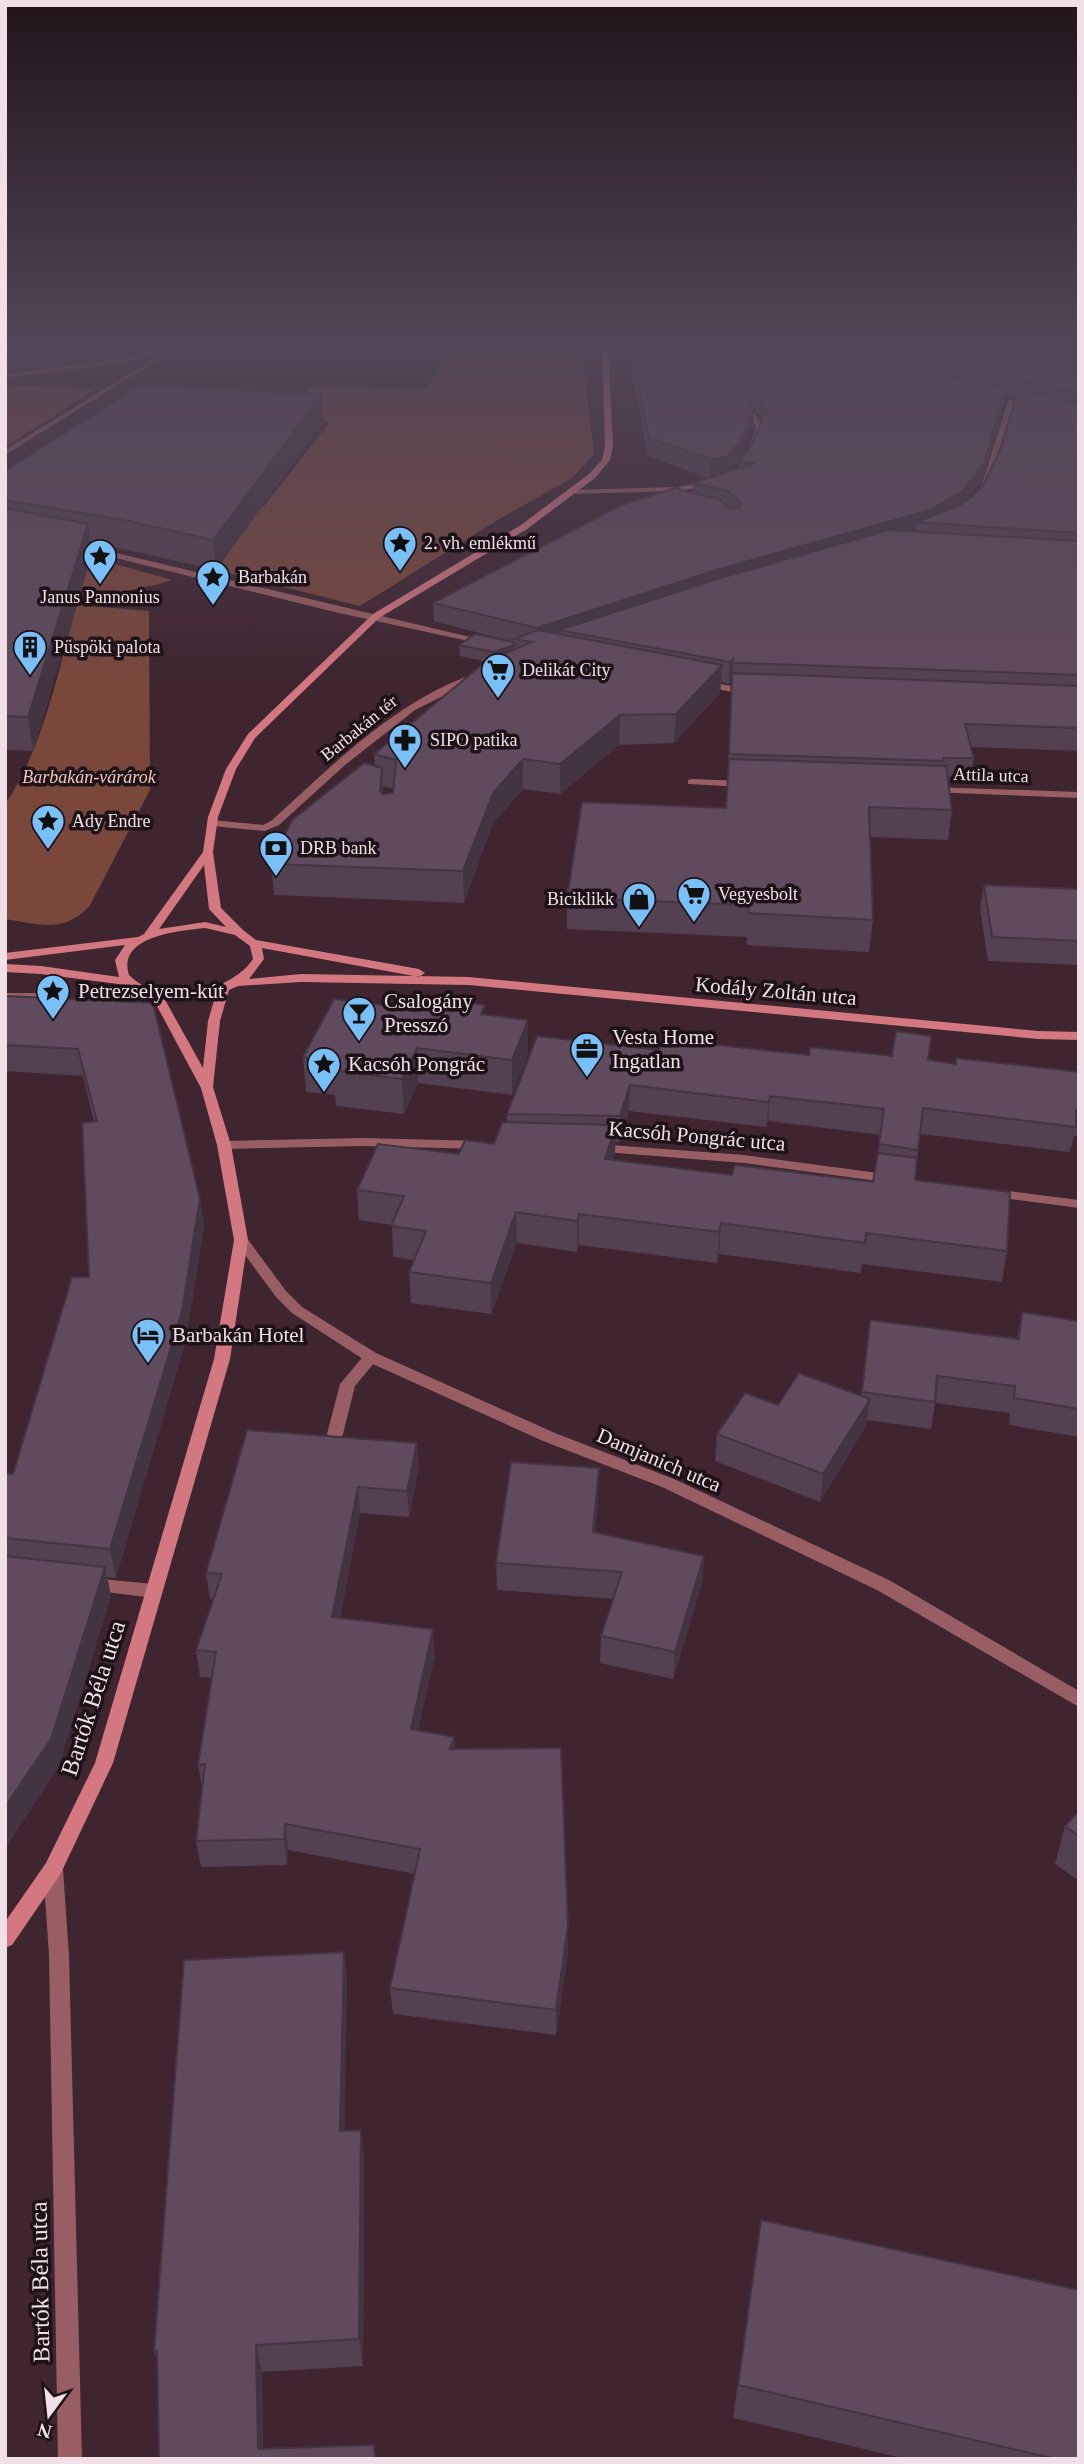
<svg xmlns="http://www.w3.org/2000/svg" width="1084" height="2464" viewBox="0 0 1084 2464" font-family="'Times New Roman',serif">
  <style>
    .green { fill: #79483b }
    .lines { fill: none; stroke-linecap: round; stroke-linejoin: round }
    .lane { fill: #985e63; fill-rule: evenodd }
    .street { fill: #985e63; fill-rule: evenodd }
    .secondary { fill: #d37780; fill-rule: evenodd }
    .wall { fill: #534050; fill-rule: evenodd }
    .shaded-wall { fill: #433441 }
    .building { fill: #604a5d; stroke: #433441; stroke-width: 2 }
    .labels { text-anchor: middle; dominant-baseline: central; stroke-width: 7; stroke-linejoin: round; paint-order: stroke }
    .far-poi-label { font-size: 18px; fill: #f1e0e7; stroke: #1d1217; text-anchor: start }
    .far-street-label { font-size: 18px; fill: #f1e0e7; stroke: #1d1217 }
    .far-park-label { font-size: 18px; font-style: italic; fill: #f4c6ba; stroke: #1d1217 }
    .poi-label { font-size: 21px; fill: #f1e0e7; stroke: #1d1217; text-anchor: start }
    .street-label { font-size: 21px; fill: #f1e0e7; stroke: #1d1217 }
    .near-street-label { font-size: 24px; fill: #f1e0e7; stroke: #1d1217 }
  </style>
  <rect width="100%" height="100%" fill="#3e252f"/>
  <g class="green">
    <path d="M455 342H581L594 454 572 478 501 518 360 606 172 559 252 507 264 506 330 422 294 419 308 387 427 389Z"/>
    <path d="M5 385 96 389 5 447Z"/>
    <path d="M19 542 104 561 172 580C155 586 84 602 70 593 51 581 35 558 19 542Z"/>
    <path d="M77 605 149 611 150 790 89 907C61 934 40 924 5 919V804C42 753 59 667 77 605Z"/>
  </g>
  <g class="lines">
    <path class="lane" d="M371 1352 379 1357 355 1386 343 1434 341 1438H329L327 1434 340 1384 366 1353Z"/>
    <g class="street">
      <path d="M185 342H198L175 349 5 455V450L165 352 121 363 5 378V374L121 359Z"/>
      <path d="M1011 399 1014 401 988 485 981 487 1008 401Z"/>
      <path d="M741 401H745L764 427 757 447 750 445 756 427Z"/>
      <path d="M710 482 714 484 713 486 675 491 571 494 567 492 571 490 675 487Z"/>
      <path d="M74 543 491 642 487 645 339 613 71 547V543Z"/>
      <path d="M474 674 477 675V679L415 710 345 765 279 825 265 831 212 826 207 823 212 820 263 825 271 821C332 766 395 701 474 674Z"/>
      <path d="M703 681 749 689 754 692 749 695 700 686 698 684Z"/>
      <path d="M692 779 744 781 749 784 744 787 688 784V780Z"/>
      <path d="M932 787 1079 792V798L928 792 927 790Z"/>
      <path d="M5 993H35L41 997 35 1001H5Z"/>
      <path d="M364 1138 482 1141 489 1145 482 1149 364 1146 224 1149 217 1145 224 1141Z"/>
      <path d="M597 1144 744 1155 893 1175 900 1179 893 1183 744 1163 592 1151 590 1148Z"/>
      <path d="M993 1189 1079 1200V1208L988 1196 986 1193Z"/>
      <path d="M241 1236 246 1237 286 1291 302 1307 376 1353 555 1433 674 1479 889 1580 1079 1691V1707L877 1590 662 1487 543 1441 366 1361 292 1313 276 1297 234 1240Z"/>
      <path d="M90 1578 154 1584 160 1586 163 1591 160 1596 154 1598 90 1590 84 1589 82 1584 84 1579Z"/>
      <path d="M53 1861 60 1863 63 1869 69 1955 82 2459H58L49 1955 43 1869 46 1863Z"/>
    </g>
    <path class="secondary" d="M602 342H608L613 447 610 460 595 478 527 529 379 618 255 738 236 769 218 817 213 852 221 908 243 930 256 940 419 969 425 973 419 977 262 948 264 959 249 979 301 974 469 977 1038 1031 1079 1032V1040L1038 1039 469 985 301 982 238 986 229 990 220 1021 213 1087 231 1145 248 1240 230 1359 113 1763 60 1875 12 1945 5 1948V1922L46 1863 95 1763 214 1359 234 1240 217 1145 201 1088 151 995 136 991 126 985 41 974 5 972V964L41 966 119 977 115 960 125 945 5 960V953L138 937 144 934 203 852 208 817 226 769 248 734 373 614 521 525 589 474 602 460 605 447ZM204 865 209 909 226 927 205 922 159 929ZM205 928 235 935 250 946 253 959C231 993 159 1007 129 975 117 936 178 931 205 928ZM216 994 208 1021 203 1068 164 998 177 1000Z"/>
  </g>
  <g class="wall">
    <path d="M234 342H410V346L235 353Z"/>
    <path d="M626 342H1079V751L971 747 974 758 970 781H948L952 810 948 840 870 837 873 920 869 952 746 945 747 937 567 929V898L726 808 732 681 729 684 721 682 720 693 674 743 619 745 560 794 523 789 493 823 464 903 274 895 271 864 375 766 374 754 487 662 460 656 459 645 514 642 434 621 433 603 680 490 692 493 693 483 708 478 648 456ZM706 345 714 347V354ZM739 386 763 420 751 446 739 462 738 468 729 471 739 460 753 427ZM1005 395 1016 398 1003 444 983 485 973 496 966 501 982 480 1004 404ZM383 786 394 789 393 793 383 794Z"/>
    <path d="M321 395 323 422 216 570 133 551 91 543 92 554 33 751 5 750V471Z"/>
    <path d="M984 885 1079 889V965L988 961 980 909Z"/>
    <path d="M5 996 153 1003 200 1199 204 1227 186 1339 116 1578 107 1577 111 1596 58 1768 5 1848V1473L13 1474 89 1277 94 1122 83 1076 5 1071Z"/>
    <path d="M422 1010 485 1014 528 1054 512 1095 418 1083 404 1114 336 1106 335 1095 306 1092 303 1057Z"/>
    <path d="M659 1050 928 1060 955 1064 1079 1072V1137L1074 1136 1070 1152 920 1134 915 1180 1007 1251 1002 1282 862 1264 861 1273 719 1254 717 1263 579 1245 577 1252 517 1243 491 1314 411 1303 409 1272 414 1260 393 1257 392 1225 359 1220 357 1190 459 1154 494 1144 507 1122V1114ZM629 1111 766 1127 768 1121 881 1135 873 1182 732 1175 613 1160 615 1155V1142H619Z"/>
    <path d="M1022 1312 1079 1321V1437L1009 1425 1010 1413 935 1403 931 1429 867 1420 866 1426 820 1502 715 1461 717 1434 778 1405 861 1396 870 1320 1017 1339Z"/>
    <path d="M247 1430 419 1469 409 1517 360 1513 340 1618 435 1655 418 1730 454 1737 455 1749 568 1926V1952L556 2035 393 2014 390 1988 415 1874 288 1850 287 1865 201 1867 196 1841 202 1787 198 1765 212 1678 200 1677 196 1650 213 1599H210L206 1573Z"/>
    <path d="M599 1468 598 1495 595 1533 704 1556 702 1583 673 1679 600 1663 601 1636 613 1599 497 1590 496 1563Z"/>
    <path d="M1079 1811V1881L1055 1864 1065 1826Z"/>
    <path d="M344 1952 347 1982 344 2131 361 2130 364 2159 363 2366 262 2372 263 2449 159 2459 157 2360 154 2351Z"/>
    <path d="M761 2220 1079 2459H906L733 2418Z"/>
  </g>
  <g class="shaded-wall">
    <path d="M83 342H173L144 350 5 372V355Z"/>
    <path d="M1006 388 1004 404 982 480 961 508 916 522 915 531 559 630V640L537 647V628Z"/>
    <path d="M321 395 323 422 216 570 213 540Z"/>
    <path d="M754 409 753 427 739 460 726 476 710 478 711 459Z"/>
    <path d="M88 524 92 554 33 751 28 717Z"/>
    <path d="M514 645 515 655 495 663 494 652Z"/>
    <path d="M733 659 732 681 729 684 730 662Z"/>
    <path d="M722 665 720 693 674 743 676 714Z"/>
    <path d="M620 715 619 745 560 794V764Z"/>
    <path d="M523 759V789L493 823 464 903 463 871 493 793Z"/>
    <path d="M382 768 383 798 380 791Z"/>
    <path d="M528 1020V1054L512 1095V1060Z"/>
    <path d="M417 1048 418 1083 404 1114 402 1079Z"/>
    <path d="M630 1085 629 1111 619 1142 620 1116Z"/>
    <path d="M770 1096 768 1121 766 1127 769 1102Z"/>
    <path d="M616 1125 615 1155 604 1189 605 1159Z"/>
    <path d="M200 1199 204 1227 186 1339 116 1578 110 1549Z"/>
    <path d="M516 1212 517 1243 491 1314V1283Z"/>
    <path d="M579 1214V1245L577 1252V1221Z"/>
    <path d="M721 1223 719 1254 717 1263 719 1232Z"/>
    <path d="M870 1399 866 1426 820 1502 823 1474Z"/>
    <path d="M417 1443 419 1469 409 1517 407 1491Z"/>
    <path d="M599 1468 598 1495 593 1560V1532Z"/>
    <path d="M358 1487 360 1513 335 1644 332 1617Z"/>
    <path d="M704 1556 702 1583 673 1679 675 1652Z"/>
    <path d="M105 1567 111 1596 58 1768 5 1848V1807Z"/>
    <path d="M433 1629 435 1655 412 1755 411 1729Z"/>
    <path d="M454 1737 455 1763 450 1749Z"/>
    <path d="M285 1824 288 1850 287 1865 284 1839Z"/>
    <path d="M568 1926V1952L556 2035V2010Z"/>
    <path d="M344 1952 347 1982 344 2160 340 2131Z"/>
    <path d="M361 2130 364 2159 363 2366 359 2339Z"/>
    <path d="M256 2345 262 2372 263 2459 258 2449Z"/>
  </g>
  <g class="building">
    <path d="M5 342H83L5 355Z"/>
    <path d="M630 342H704L729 371 754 409 740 441 727 457 711 459 649 438Z"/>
    <path d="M715 342 788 355 924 371 1006 388 984 463 963 491 930 510 716 570 537 628 433 603 622 505 678 487 680 490 719 499 730 509 740 507 741 503 728 491 693 483 755 463 739 462 751 446 767 409 738 368Z"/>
    <path d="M777 342H1079V394L948 364Z"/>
    <path d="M141 385 321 395 213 540 129 521 5 500V471Z"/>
    <path d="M1018 388 1079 403V533L916 522 957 507 973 496 983 485 1003 444Z"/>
    <path d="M5 508 88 524 28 717 5 716Z"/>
    <path d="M889 530 1079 541V675L740 663 733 662V659L730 662 559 630 724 577Z"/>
    <path d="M538 630 722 665 676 714 620 715 560 764 523 759 493 793 463 871 271 864 292 820 364 763 382 768 380 791 383 794 393 793 396 760 374 754 485 662 532 642 514 639Z"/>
    <path d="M475 634 514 642V645L494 652 459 645Z"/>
    <path d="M732 673 1079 686V728L965 724 974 758H943L944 761 729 754Z"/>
    <path d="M729 759 946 766 952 810 869 807 873 920 748 913 749 905 567 898 582 802 726 808Z"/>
    <path d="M984 885 1079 889V941L992 937Z"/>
    <path d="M5 996 153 1003 200 1199 182 1311 110 1549 5 1538V1473L13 1474 72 1277H89L82 1123 97 1121 78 1049 5 1045Z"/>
    <path d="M428 998 485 1005 481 1014 528 1020 512 1060 417 1048 402 1079 333 1070 337 1061 303 1057 334 999 422 1010Z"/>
    <path d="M896 1031 931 1036 928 1060 956 1064V1058L1079 1072V1111L1076 1110V1127L923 1108 918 1150 879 1144 884 1109 770 1096 769 1102 630 1085 620 1116 507 1114 537 1036 659 1050 662 1039 809 1055 810 1047 892 1056Z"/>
    <path d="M502 1122 616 1125 605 1159 732 1175 735 1165 873 1182 878 1153 917 1158 915 1180 1010 1192 1007 1251 866 1233 865 1243 721 1223 719 1232 579 1214 577 1221 516 1212 491 1283 409 1272 426 1231 391 1226 404 1196 357 1190 378 1144 459 1154 465 1140 494 1144Z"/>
    <path d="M1022 1312 1079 1321V1409L1014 1398 1015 1386 937 1376 935 1402 862 1392 870 1320 1019 1339Z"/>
    <path d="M799 1373 870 1399 823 1474 717 1434 745 1393 778 1405Z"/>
    <path d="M247 1430 417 1443 407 1491 358 1487 332 1617 433 1629 411 1729 454 1737 450 1749 561 1748 568 1926 556 2010 390 1988 420 1849 285 1824 284 1839 196 1841 205 1764 198 1765 216 1652 196 1650 222 1574 206 1573Z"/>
    <path d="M511 1462 599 1468 593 1532 704 1556 675 1652 601 1636 622 1572 496 1563Z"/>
    <path d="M5 1556 105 1567 51 1739 5 1807Z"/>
    <path d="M1079 1811V1836L1065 1826Z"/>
    <path d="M344 1952 340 2131 361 2130 359 2339 256 2345 258 2449 374 2445 375 2459H159L157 2351H154L184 1960Z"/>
    <path d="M761 2220 1079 2290V2459H1056L738 2385Z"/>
  </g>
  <linearGradient id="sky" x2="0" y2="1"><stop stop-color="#22141a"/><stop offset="0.5" stop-color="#524658"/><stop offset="1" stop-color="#524658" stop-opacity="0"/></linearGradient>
  <rect width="1084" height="687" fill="url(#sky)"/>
  <defs>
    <symbol id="sight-pin" viewBox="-11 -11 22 30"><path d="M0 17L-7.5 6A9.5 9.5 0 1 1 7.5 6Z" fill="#79bff8" stroke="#1d1217"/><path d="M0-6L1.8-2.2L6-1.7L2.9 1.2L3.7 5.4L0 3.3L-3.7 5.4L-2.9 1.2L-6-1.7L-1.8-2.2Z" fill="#111"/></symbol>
    <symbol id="building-pin" viewBox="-11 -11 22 30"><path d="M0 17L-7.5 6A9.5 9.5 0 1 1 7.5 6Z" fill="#79bff8" stroke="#1d1217"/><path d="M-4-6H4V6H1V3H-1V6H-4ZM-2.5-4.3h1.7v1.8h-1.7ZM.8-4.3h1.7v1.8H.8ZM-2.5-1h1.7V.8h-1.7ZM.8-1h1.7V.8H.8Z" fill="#111"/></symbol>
    <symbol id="supermarket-pin" viewBox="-11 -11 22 30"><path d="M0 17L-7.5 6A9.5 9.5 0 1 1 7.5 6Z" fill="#79bff8" stroke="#1d1217"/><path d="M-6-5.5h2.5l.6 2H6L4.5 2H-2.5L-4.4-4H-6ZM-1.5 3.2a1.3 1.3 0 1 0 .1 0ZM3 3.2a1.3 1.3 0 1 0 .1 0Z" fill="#111"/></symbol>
    <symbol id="pharmacy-pin" viewBox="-11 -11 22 30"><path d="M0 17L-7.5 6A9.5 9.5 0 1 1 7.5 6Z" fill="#79bff8" stroke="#1d1217"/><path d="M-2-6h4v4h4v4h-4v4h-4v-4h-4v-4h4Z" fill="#111"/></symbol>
    <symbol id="bank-pin" viewBox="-11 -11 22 30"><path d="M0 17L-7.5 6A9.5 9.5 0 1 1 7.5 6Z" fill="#79bff8" stroke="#1d1217"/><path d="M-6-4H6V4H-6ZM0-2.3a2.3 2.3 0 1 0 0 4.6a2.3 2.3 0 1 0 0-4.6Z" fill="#111"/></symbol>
    <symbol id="shop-pin" viewBox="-11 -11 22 30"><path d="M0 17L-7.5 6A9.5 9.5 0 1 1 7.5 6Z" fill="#79bff8" stroke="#1d1217"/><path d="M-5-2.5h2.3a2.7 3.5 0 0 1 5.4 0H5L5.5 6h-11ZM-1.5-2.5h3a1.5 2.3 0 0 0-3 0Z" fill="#111"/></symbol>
    <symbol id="bar-pin" viewBox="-11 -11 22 30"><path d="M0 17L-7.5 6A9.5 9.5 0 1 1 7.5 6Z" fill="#79bff8" stroke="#1d1217"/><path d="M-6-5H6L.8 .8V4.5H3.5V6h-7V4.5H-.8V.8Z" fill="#111"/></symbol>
    <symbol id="office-pin" viewBox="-11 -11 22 30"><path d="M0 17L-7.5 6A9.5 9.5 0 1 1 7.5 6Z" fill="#79bff8" stroke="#1d1217"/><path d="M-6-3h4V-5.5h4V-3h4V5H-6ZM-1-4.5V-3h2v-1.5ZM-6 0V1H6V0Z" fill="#111"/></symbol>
    <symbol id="hotel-pin" viewBox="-11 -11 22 30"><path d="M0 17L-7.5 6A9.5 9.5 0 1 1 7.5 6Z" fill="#79bff8" stroke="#1d1217"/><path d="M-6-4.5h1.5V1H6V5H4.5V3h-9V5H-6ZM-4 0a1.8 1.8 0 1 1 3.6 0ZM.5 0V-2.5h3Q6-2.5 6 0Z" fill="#111"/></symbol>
  </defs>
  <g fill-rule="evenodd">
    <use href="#sight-pin" x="381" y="524" width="38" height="52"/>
    <use href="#sight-pin" x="81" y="537" width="38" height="52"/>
    <use href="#sight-pin" x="194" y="558" width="38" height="52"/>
    <use href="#building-pin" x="11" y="628" width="38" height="52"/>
    <use href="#supermarket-pin" x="479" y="651" width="38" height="52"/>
    <use href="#pharmacy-pin" x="386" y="721" width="38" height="52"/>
    <use href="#sight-pin" x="29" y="802" width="38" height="52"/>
    <use href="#bank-pin" x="257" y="829" width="38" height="52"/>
    <use href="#supermarket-pin" x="675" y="875" width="38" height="52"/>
    <use href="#shop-pin" x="620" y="880" width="38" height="52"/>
    <use href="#sight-pin" x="34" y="972" width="38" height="52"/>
    <use href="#bar-pin" x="340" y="994" width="38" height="52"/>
    <use href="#office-pin" x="568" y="1030" width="38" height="52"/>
    <use href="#sight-pin" x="305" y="1045" width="38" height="52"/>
    <use href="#hotel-pin" x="129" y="1316" width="38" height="52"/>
  </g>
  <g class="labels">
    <g class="far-poi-label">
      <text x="424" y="543">2. vh. emlékmű</text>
      <text x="238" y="577">Barbakán</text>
      <text x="100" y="597" text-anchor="middle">Janus Pannonius</text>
      <text x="54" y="647">Püspöki palota</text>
      <text x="522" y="670">Delikát City</text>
      <text x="430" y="740">SIPO patika</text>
      <text x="72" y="821">Ady Endre</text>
      <text x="300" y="848">DRB bank</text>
      <text x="718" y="894">Vegyesbolt</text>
      <text x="614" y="899" text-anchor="end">Biciklikk</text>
    </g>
    <g class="far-street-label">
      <text transform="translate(359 728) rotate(-39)">Barbakán tér</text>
      <text transform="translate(991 775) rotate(2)">Attila utca</text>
    </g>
    <g class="far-park-label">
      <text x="89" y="777">Barbakán-várárok</text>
    </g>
    <g class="poi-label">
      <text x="78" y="991">Petrezselyem-kút</text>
      <text x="384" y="1001">Csalogány<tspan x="384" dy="24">Presszó</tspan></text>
      <text x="612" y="1037">Vesta Home<tspan x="612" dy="24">Ingatlan</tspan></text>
      <text x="348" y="1064">Kacsóh Pongrác</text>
      <text x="172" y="1335">Barbakán Hotel</text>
    </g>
    <g class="street-label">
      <text transform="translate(776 991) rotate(5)">Kodály Zoltán utca</text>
      <text transform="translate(697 1136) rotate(5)">Kacsóh Pongrác utca</text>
      <text transform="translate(659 1460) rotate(23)">Damjanich utca</text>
    </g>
    <g class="near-street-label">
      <text transform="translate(93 1698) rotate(-72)">Bartók Béla utca</text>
      <text transform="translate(40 2282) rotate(-91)">Bartók Béla utca</text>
    </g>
  </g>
  <rect width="1084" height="2464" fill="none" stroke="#f1e0e7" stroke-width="14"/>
  <g transform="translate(49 2415) rotate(195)" stroke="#1d1217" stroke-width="5" paint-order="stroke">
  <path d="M0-5L12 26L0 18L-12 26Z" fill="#f1e0e7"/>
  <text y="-10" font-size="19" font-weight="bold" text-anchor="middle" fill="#f1e0e7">N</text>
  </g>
</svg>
